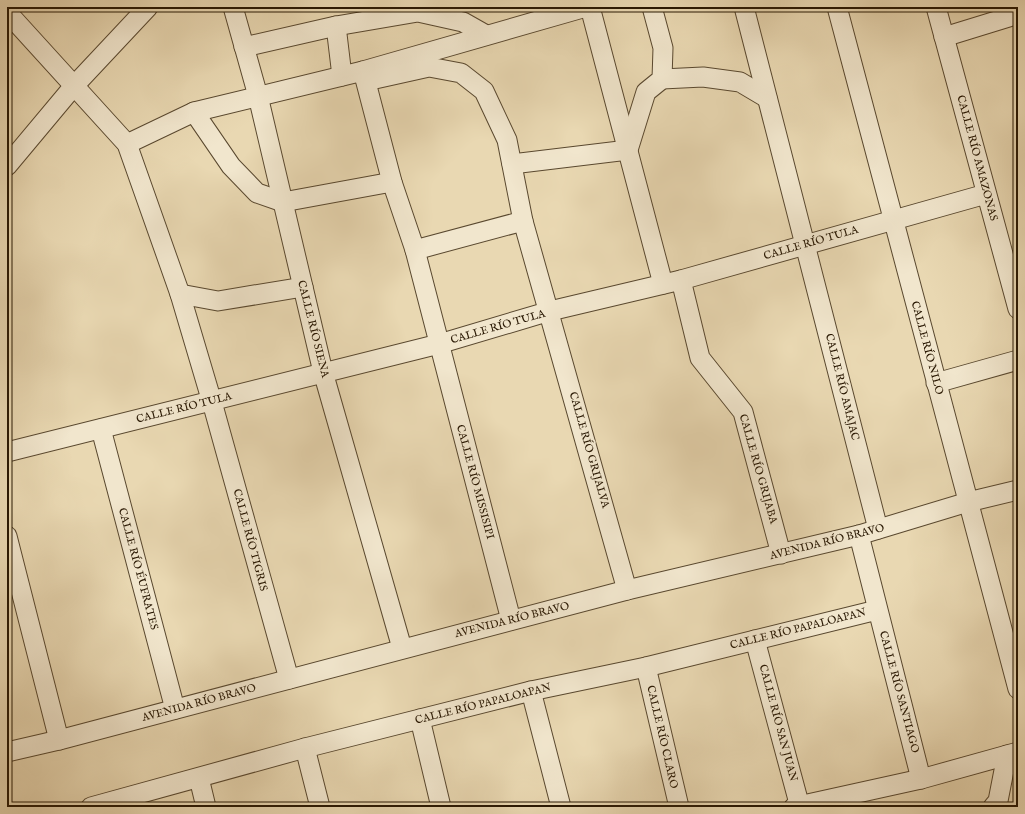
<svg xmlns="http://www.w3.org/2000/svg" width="1025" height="814" viewBox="0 0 1025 814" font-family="'IM FELL English',serif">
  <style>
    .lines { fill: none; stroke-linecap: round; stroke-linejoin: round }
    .minor-casing { stroke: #59482f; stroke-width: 21 }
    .minor { stroke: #f1e6cd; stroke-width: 19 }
    .labels { text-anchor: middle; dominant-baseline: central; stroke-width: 3.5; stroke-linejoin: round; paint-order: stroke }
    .street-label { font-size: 11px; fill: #291803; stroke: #f1e6cd }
  </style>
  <rect width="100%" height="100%" fill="#e9d8b2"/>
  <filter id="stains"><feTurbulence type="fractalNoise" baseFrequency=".005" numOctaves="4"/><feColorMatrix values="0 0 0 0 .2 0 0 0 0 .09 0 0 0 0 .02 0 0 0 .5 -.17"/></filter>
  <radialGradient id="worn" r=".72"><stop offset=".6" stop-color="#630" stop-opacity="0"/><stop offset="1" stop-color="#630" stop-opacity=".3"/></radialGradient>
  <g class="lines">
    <defs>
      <g id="minor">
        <path d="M233 7 258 96 323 372 402 648"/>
        <path d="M590 7 663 284"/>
        <path d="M744 7 878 529"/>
        <path d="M837 7 1018 689"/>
        <path d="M936 7 1018 309"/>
        <path d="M7 12 127 144 180 294 212 402 289 679"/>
        <path d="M336 26 342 76"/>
        <path d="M944 37 1009 17 1018 7"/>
        <path d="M244 47 336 26 418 12 463 22 486 35"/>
        <path d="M363 71 392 182 415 250 511 620"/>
        <path d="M662 79 703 77 740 82 767 98"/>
        <path d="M366 81 429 67 461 73 484 91 507 140 523 221 627 590"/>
        <path d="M194 112 231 166 257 193 283 202 392 182"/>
        <path d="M127 144 194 112 363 71 586 7"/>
        <path d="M512 164 628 150 646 92 662 79 663 48 652 7"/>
        <path d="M7 166 73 87 148 7"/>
        <path d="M415 250 523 221"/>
        <path d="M681 280 700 358 743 412 781 554"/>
        <path d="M180 294 218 301 303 287"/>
        <path d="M936 383 1018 360"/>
        <path d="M101 429 175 709"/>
        <path d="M7 452 439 344 550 311 681 280 986 194"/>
        <path d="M859 535 921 779"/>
        <path d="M7 536 59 740"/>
        <path d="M755 640 800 807"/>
        <path d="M646 667 679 807"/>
        <path d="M531 691 561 807"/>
        <path d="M420 719 441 807"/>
        <path d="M305 748 320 807"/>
        <path d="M7 752 59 740 627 590 859 535 968 502 1018 490"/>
        <path d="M199 778 206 807"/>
        <path d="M91 807 305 748 531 691 646 667 877 610"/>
        <path d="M794 807 921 779 1018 752"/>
        <path d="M993 807 998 801 1007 755"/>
      </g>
    </defs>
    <use href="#minor" class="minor-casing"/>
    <use href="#minor" class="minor"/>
  </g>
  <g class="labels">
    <g class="street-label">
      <text transform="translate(977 158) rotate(75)">CALLE RÍO AMAZONAS</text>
      <text transform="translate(811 243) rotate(-16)">CALLE RÍO TULA</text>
      <text transform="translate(498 327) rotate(-16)">CALLE RÍO TULA</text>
      <text transform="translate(313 329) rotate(76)">CALLE RÍO SIENA</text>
      <text transform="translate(927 348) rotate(75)">CALLE RÍO NILO</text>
      <text transform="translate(842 387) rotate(76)">CALLE RÍO AMAJAC</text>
      <text transform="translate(184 408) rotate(-14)">CALLE RÍO TULA</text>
      <text transform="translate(589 450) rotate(74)">CALLE RÍO GRIJALVA</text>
      <text transform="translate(758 469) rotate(74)">CALLE RÍO GRIJABA</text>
      <text transform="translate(475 482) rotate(75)">CALLE RÍO MISSISIPI</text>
      <text transform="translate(250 540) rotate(75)">CALLE RÍO TIGRIS</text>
      <text transform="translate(827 542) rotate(-14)">AVENIDA RÍO BRAVO</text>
      <text transform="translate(138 569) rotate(75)">CALLE RÍO ÉUFRATES</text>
      <text transform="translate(512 620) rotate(-14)">AVENIDA RÍO BRAVO</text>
      <text transform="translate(798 629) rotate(-14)">CALLE RÍO PAPALOAPAN</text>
      <text transform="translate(899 692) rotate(75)">CALLE RÍO SANTIAGO</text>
      <text transform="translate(199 703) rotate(-15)">AVENIDA RÍO BRAVO</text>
      <text transform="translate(483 704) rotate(-14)">CALLE RÍO PAPALOAPAN</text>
      <text transform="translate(778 723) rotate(75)">CALLE RÍO SAN JUAN</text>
      <text transform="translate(662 737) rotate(77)">CALLE RÍO CLARO</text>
    </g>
  </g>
  <rect width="1025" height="814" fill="none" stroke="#e9d8b2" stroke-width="24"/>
  <rect x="8" y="8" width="1009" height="798" fill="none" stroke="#291803" stroke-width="2"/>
  <rect x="12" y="12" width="1001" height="790" fill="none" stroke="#291803"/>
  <rect width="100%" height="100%" filter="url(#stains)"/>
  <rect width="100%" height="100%" fill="url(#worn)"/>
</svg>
